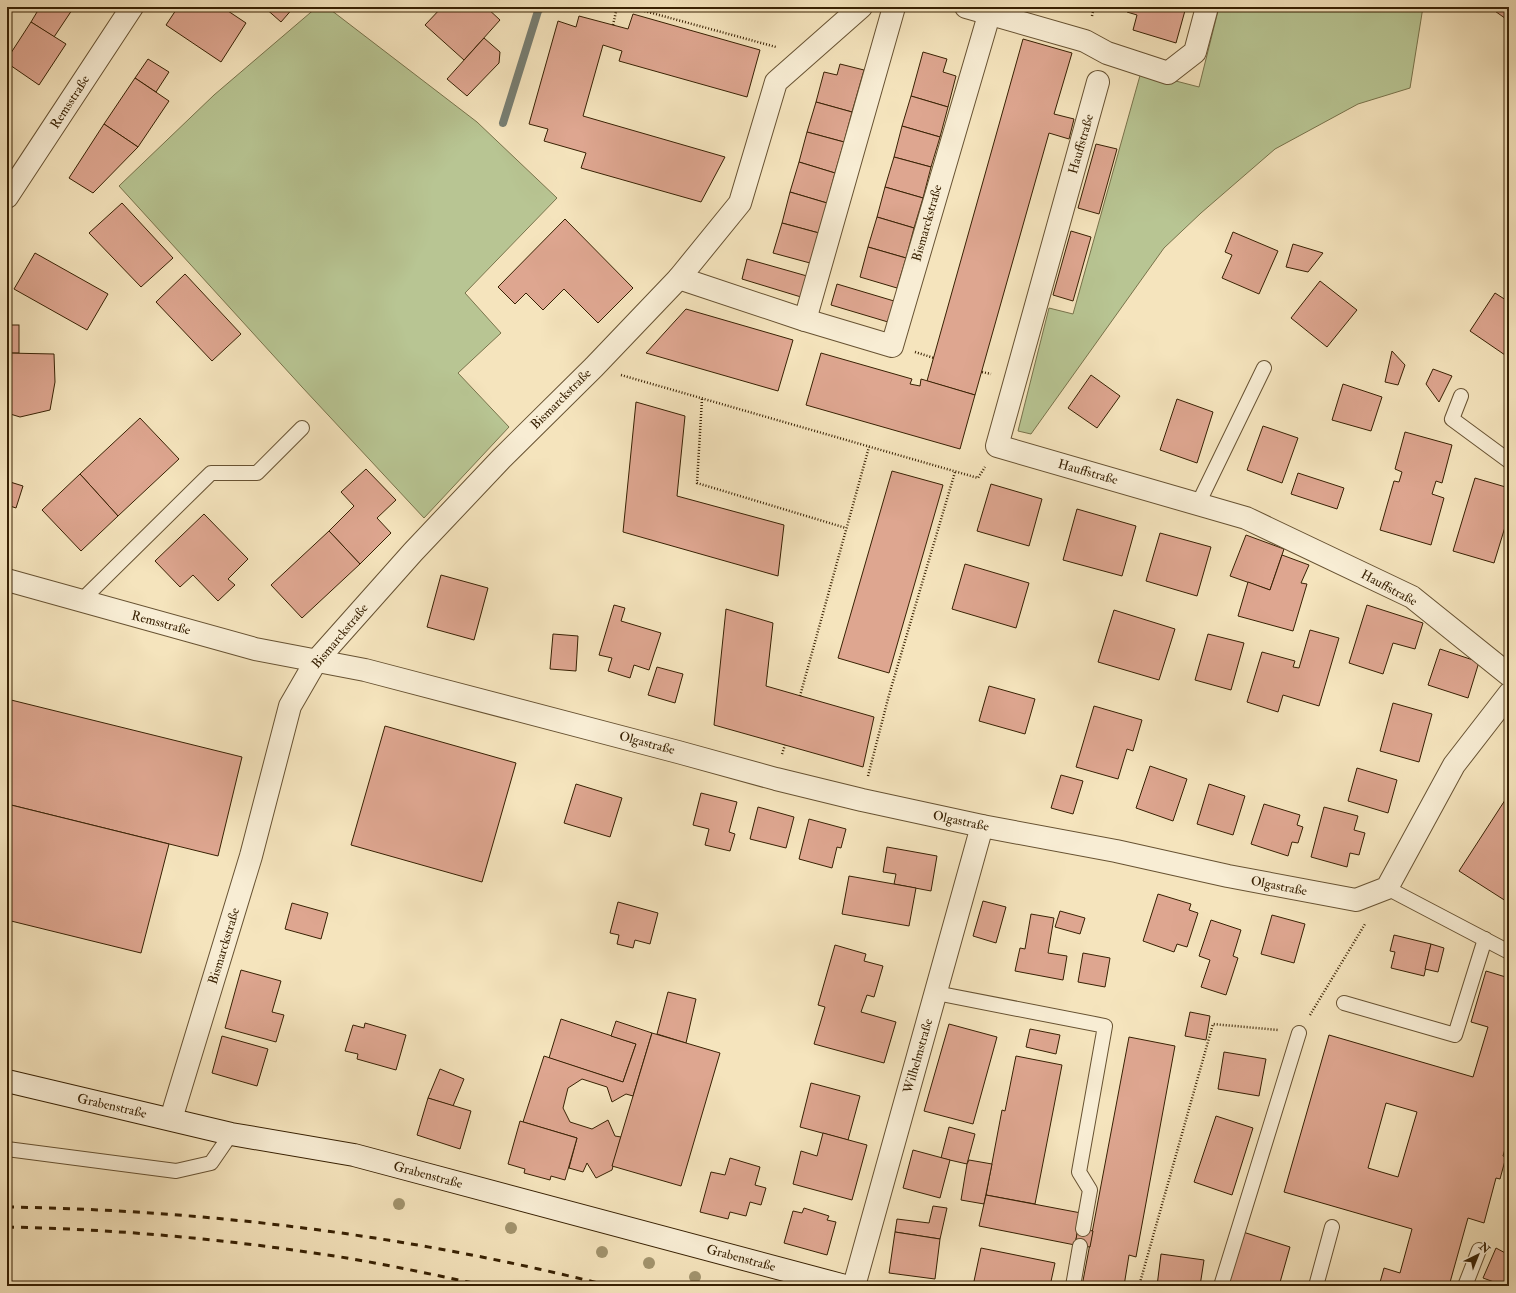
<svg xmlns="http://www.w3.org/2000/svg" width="1516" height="1293" viewBox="0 0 1516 1293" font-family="'IM FELL Double Pica',serif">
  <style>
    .green { fill: #b8c593; stroke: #78734b }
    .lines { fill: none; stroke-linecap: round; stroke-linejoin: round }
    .stream { stroke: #777e72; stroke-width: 8 }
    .building { fill: #dea690; stroke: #382103; fill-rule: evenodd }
    .lane-casing { stroke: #675232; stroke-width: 16 }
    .street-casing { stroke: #675232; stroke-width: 24 }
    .secondary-casing { stroke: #382103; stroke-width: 24 }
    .path { stroke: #382103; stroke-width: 2.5; stroke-dasharray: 1 2; stroke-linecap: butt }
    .lane { stroke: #f8edd4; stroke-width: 14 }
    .street { stroke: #f8edd4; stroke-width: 22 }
    .secondary { stroke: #f8edd4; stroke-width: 22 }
    .rail { stroke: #382103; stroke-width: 3; stroke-dasharray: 7 7; stroke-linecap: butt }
    .tree { fill: #a2946e }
    .labels { text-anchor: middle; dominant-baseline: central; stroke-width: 3; stroke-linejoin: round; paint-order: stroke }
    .street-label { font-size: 13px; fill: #382103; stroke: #f8edd4 }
  </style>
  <rect width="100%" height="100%" fill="#f5e4bd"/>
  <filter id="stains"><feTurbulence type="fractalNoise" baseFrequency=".005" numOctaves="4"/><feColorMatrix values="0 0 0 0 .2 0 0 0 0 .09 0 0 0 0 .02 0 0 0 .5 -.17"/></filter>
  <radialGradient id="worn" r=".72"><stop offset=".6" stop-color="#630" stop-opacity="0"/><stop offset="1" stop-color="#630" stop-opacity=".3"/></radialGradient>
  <g class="green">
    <path d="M317 7H327L477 122 557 198 465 293 501 333 458 373 509 427 424 518 302 387 119 186 214 95Z"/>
    <path d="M1219 7H1423L1410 88 1358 104 1275 149 1201 213 1164 248 1031 434 1018 431 1049 308 1073 314 1141 72 1199 87Z"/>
  </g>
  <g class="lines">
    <path class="stream" d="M503 123 538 11 542 7"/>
  </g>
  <g class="building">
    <path d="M40 7H74L54 37 31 22Z"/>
    <path d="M178 7H222L246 23 221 62 166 25Z"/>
    <path d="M264 7H294L281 22Z"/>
    <path d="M442 7H486L500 20 464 60 425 25Z"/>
    <path d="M1128 7H1186L1176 43 1133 30 1137 15 1127 12Z"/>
    <path d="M1493 7H1509V21L1492 9Z"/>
    <path d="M633 14 760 50 747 97 619 61 622 51 603 45 583 116 725 157 701 202 581 168 586 153 544 141 548 129 529 124 558 21 576 27 579 16 628 29Z"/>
    <path d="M31 22 66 44 39 85 7 63V59Z"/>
    <path d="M484 38 500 52 499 63 467 96 447 79Z"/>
    <path d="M1023 39 1072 53 1054 114 1074 119 1069 139 1049 133 975 395 927 381Z"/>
    <path d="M923 52 947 59 943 72 956 76 948 107 911 96Z"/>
    <path d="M148 59 169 72 156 92 135 78Z"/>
    <path d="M840 64 864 70 852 112 816 102 824 72 837 75Z"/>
    <path d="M135 78 169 101 138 147 104 124Z"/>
    <path d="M911 96 948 107 940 137 902 126Z"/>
    <path d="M816 102 852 112 844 142 807 132Z"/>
    <path d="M104 124 138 147 93 193 69 178Z"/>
    <path d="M902 126 940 137 931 167 894 157Z"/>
    <path d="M807 132 844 142 835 173 799 162Z"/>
    <path d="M1096 144 1117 149 1099 214 1078 208Z"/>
    <path d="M894 157 931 167 923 198 885 187Z"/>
    <path d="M799 162 835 173 827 203 790 192Z"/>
    <path d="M885 187 923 198 914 228 877 217Z"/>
    <path d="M790 192 827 203 819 233 782 223Z"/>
    <path d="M122 203 173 258 141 287 89 233Z"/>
    <path d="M877 217 914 228 906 258 868 247Z"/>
    <path d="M565 219 633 288 598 323 564 289 543 310 526 293 515 304 498 287Z"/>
    <path d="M782 223 819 233 810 263 773 253Z"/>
    <path d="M1071 231 1091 237 1073 301 1053 295Z"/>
    <path d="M1233 232 1278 251 1259 294 1222 278 1232 255 1225 252Z"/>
    <path d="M1293 244 1323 253 1308 272 1286 267Z"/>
    <path d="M868 247 906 258 897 288 860 277Z"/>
    <path d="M35 253 108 294 87 330 14 289Z"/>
    <path d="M747 259 807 276 801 297 742 279Z"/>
    <path d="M185 274 241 334 212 361 156 302Z"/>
    <path d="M1320 281 1357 310 1327 347 1291 318Z"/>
    <path d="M837 284 894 301 888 322 831 305Z"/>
    <path d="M1495 293 1509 302V350L1505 355 1470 331Z"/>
    <path d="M686 309 793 340 778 391 646 353Z"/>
    <rect x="7" y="325" width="12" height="28"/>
    <path d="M1392 351 1405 365 1398 385 1385 382Z"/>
    <path d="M7 353 54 354 55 382 50 410 20 417 7 413Z"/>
    <path d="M821 353 912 379 910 384 920 386 921 379 975 395 960 449 806 405Z"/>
    <path d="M1433 369 1452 376 1439 402 1426 384Z"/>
    <path d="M1091 375 1120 396 1097 428 1068 408Z"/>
    <path d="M1343 384 1382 397 1371 431 1332 420Z"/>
    <path d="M1177 399 1213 412 1197 463 1160 450Z"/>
    <path d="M636 402 685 416 677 496 784 525 778 576 623 532Z"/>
    <path d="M140 418 179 459 118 516 80 474Z"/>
    <path d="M1263 426 1298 438 1282 483 1247 470Z"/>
    <path d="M1405 432 1452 445 1442 483 1436 481 1432 494 1444 498 1431 545 1380 530 1394 481 1399 482 1402 472 1395 469Z"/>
    <path d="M366 469 396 500 377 518 391 533 360 564 329 531 354 506 341 492Z"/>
    <path d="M892 471 943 485 889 673 838 658Z"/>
    <path d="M1298 473 1344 488 1337 509 1291 494Z"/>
    <path d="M80 474 118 516 81 551 42 510Z"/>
    <path d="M1475 478 1509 488V514L1494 563 1453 551Z"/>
    <path d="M7 481 23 486 16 508 7 505Z"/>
    <path d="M991 484 1042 499 1029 546 977 531Z"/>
    <path d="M1077 509 1136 526 1122 576 1063 560Z"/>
    <path d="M204 514 248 559 228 579 235 585 218 601 193 575 180 587 155 561Z"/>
    <path d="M329 531 360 564 302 618 271 585Z"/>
    <path d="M1160 533 1211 547 1197 596 1146 581Z"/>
    <path d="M1246 535 1284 549 1270 590 1230 576Z"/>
    <path d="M1282 555 1309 565 1301 583 1307 584 1293 631 1238 616 1248 582 1270 590Z"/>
    <path d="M965 564 1029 583 1016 628 952 609Z"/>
    <path d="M441 575 488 588 474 640 427 627Z"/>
    <path d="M614 605 625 608 621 621 661 633 649 670 634 665 630 678 608 671 612 658 599 655Z"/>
    <path d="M1367 605 1423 623 1415 649 1393 643 1383 674 1349 663Z"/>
    <path d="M726 609 773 623 766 686 874 717 863 767 714 725Z"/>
    <path d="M1114 610 1175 629 1159 680 1098 662Z"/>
    <path d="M1310 630 1339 638 1319 706 1283 695 1278 712 1247 702 1262 652 1295 661 1293 667 1299 668Z"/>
    <path d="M553 634 578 636 576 671 550 669Z"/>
    <path d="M1208 634 1244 643 1231 690 1195 680Z"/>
    <path d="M1440 649 1479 662 1468 698 1428 685Z"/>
    <path d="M657 667 683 674 675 703 648 695Z"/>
    <path d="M989 686 1035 699 1025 734 979 721Z"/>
    <path d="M7 699 242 757 218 856 7 804Z"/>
    <path d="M1393 703 1432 714 1419 762 1380 751Z"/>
    <path d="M1094 706 1142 720 1133 751 1127 749 1118 779 1076 767Z"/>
    <path d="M385 726 516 763 482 882 351 845Z"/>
    <path d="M1150 766 1187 779 1173 821 1136 808Z"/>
    <path d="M1357 768 1397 780 1388 813 1348 801Z"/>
    <path d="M1061 775 1083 781 1073 814 1051 808Z"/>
    <path d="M576 784 622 798 610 837 564 823Z"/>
    <path d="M1209 784 1245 796 1233 835 1197 824Z"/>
    <path d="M701 793 737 802 729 832 735 834 730 851 705 845 709 829 693 825Z"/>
    <path d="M1509 794V903L1459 871Z"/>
    <path d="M7 804 169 844 141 953 7 920Z"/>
    <path d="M1264 804 1300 815 1297 825 1303 827 1298 843 1292 842 1288 856 1251 844Z"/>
    <path d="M758 807 794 817 786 848 750 839Z"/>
    <path d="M1324 807 1358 816 1354 830 1365 833 1359 855 1350 853 1347 867 1311 857Z"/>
    <path d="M809 819 846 829 841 848 837 847 832 868 799 859Z"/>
    <path d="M887 847 937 856 931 891 894 884 896 874 883 872Z"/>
    <path d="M849 876 916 888 909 926 842 914Z"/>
    <path d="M1158 894 1191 904 1189 910 1198 913 1187 947 1177 944 1174 952 1143 941Z"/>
    <path d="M983 901 1006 907 996 943 973 936Z"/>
    <path d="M618 902 658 913 650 944 635 940 633 948 617 944 619 935 610 933Z"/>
    <path d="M292 903 328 913 321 939 285 929Z"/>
    <path d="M1060 911 1085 918 1080 934 1055 927Z"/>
    <path d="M1031 914 1054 918 1048 953 1067 956 1063 980 1015 971 1020 948 1025 949Z"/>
    <path d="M1272 915 1305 924 1294 963 1261 954Z"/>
    <path d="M1211 920 1241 930 1233 956 1238 958 1226 995 1201 987 1210 960 1199 956Z"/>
    <path d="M1394 935 1431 944 1424 976 1391 968 1395 952 1390 951Z"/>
    <path d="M1431 944 1444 948 1438 972 1425 969Z"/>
    <path d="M835 945 866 954 864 961 883 966 874 997 867 995 861 1012 896 1022 884 1063 814 1044 825 1007 818 1005Z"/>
    <path d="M1083 953 1110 958 1105 987 1078 982Z"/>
    <path d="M241 970 281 981 272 1012 284 1015 276 1042 225 1028Z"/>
    <path d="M1486 971 1509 978V1135L1503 1156 1506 1157 1500 1179 1496 1178 1484 1223 1468 1218 1449 1286H1379L1384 1268 1400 1273 1412 1229 1284 1192 1329 1035 1473 1077 1488 1027 1471 1022ZM1386 1103 1417 1112 1398 1177 1368 1168Z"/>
    <path d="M668 992 696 999 686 1043 657 1034Z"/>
    <path d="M1190 1012 1210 1016 1206 1040 1185 1036Z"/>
    <path d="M561 1019 636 1044 623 1082 549 1058Z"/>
    <path d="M616 1021 652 1033 633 1096 626 1094 612 1102 607 1087 582 1079 568 1088 563 1108 570 1122 592 1129 608 1120 615 1136 621 1137 612 1170 596 1178 587 1163 583 1172 569 1168 577 1138 523 1122 544 1056 623 1082 636 1044 611 1036Z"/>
    <path d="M365 1023 406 1035 396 1070 357 1059 358 1054 345 1051 353 1025 364 1028Z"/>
    <path d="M949 1024 997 1037 973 1124 924 1111Z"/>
    <path d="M1030 1029 1060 1035 1056 1054 1026 1047Z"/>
    <path d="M652 1033 720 1053 681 1186 612 1166Z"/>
    <path d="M222 1036 268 1049 257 1086 212 1073Z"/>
    <path d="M1129 1037 1175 1046 1136 1257 1129 1255 1124 1286H1082Z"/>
    <path d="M1224 1052 1266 1059 1259 1096 1218 1089Z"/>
    <path d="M1016 1056 1062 1065 1035 1204 986 1195 1002 1110 1005 1111Z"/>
    <path d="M440 1069 464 1079 453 1106 428 1098Z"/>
    <path d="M811 1083 860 1096 848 1140 800 1127Z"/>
    <path d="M428 1098 471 1111 460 1149 417 1135Z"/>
    <path d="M1216 1116 1253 1128 1232 1195 1194 1182Z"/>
    <path d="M520 1121 577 1138 565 1180 551 1176 550 1180 524 1173 525 1169 508 1164Z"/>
    <path d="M949 1127 975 1134 967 1164 941 1158Z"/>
    <path d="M823 1133 867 1145 852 1200 793 1184 801 1151 817 1156Z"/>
    <path d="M913 1150 950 1160 940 1198 903 1188Z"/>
    <path d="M730 1158 760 1167 755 1185 766 1188 761 1205 750 1202 746 1216 730 1212 728 1219 700 1212 711 1172 725 1175Z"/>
    <path d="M969 1160 992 1164 984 1204 961 1200 967 1164Z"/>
    <path d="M986 1195 1081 1213 1075 1245 979 1226Z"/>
    <path d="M933 1206 947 1208 940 1239 895 1232 897 1219 929 1223Z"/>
    <path d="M804 1208 829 1216 827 1220 836 1222 827 1255 784 1243 793 1211 802 1213Z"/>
    <path d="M1078 1228 1093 1231 1090 1247 1075 1245Z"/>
    <path d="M895 1232 940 1239 935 1279 889 1273Z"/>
    <path d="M1243 1232 1290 1247 1279 1286H1227Z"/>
    <path d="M981 1248 1055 1263 1050 1286H973Z"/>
    <path d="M1496 1248 1509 1255V1286H1505L1483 1278Z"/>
    <path d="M1161 1254 1204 1260 1200 1286H1157Z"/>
  </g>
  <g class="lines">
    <defs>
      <g id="lane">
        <path d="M1461 396 1452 419 1509 461"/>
        <path d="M1198 504 1264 368"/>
        <path d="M81 601 211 473H257L302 428"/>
        <path d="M1387 888 1509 952"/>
        <path d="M936 993 1105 1026 1079 1172 1090 1190 1083 1229"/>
        <path d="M1344 1003 1455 1035 1485 939"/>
        <path d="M7 1149 176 1171 211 1163 231 1134"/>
        <path d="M1073 1286 1080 1246"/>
        <path d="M1221 1286 1299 1033"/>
        <path d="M1316 1286 1332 1227"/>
        <path d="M1465 1286 1479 1250"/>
      </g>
      <g id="street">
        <path d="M861 7 776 82 740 203 679 278 805 320 892 346 989 15"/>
        <path d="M966 7 1085 41 1107 53 1168 73 1195 52 1207 7"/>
        <path d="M1098 82 997 446 1246 518 1412 597 1509 675"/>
        <path d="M7 197 132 7"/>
        <path d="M805 320 894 7"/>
        <path d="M7 580 255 649 365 670 678 752 776 779 862 800 982 826 1116 851 1228 876 1356 900 1387 888 1454 765 1509 694"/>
        <path d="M171 1119 251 856 290 706 316 661 413 552 501 459 594 367 679 278"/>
        <path d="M854 1286 982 826"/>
      </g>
      <path id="secondary" d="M7 1081 231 1134 354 1155 845 1286"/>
    </defs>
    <use href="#lane" class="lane-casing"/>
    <use href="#street" class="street-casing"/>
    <use href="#secondary" class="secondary-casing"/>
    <g class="path">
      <path d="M630 7 776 47"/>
      <path d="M1092 16 1094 7"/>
      <path d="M613 25 617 7"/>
      <path d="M915 352 934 358"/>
      <path d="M982 372 991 374"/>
      <path d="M621 375 978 478 985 467"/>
      <path d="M702 399 697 483 846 528"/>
      <path d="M800 696 869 447"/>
      <path d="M782 754 785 745"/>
      <path d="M868 776 889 695 955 472"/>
      <path d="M1310 1015 1365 924"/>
      <path d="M1139 1286 1213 1024 1278 1030"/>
    </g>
    <use href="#lane" class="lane"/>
    <use href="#street" class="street"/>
    <use href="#secondary" class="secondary"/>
    <g class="rail">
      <path d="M7 1207C210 1210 413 1236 610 1286"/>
      <path d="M7 1227C110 1229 213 1238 314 1253 372 1261 430 1274 487 1286"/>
    </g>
  </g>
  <g class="tree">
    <circle cx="399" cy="1204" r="6"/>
    <circle cx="511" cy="1228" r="6"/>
    <circle cx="602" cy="1252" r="6"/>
    <circle cx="649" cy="1263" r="6"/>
    <circle cx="695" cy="1277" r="6"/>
  </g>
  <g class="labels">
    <g class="street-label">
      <text transform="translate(70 102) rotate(-57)">Remsstraße</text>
      <text transform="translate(1081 144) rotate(-74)">Hauffstraße</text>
      <text transform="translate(927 223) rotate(-74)">Bismarckstraße</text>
      <text transform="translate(561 399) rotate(-45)">Bismarckstraße</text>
      <text transform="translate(1088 472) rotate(16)">Hauffstraße</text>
      <text transform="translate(1389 588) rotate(28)">Hauffstraße</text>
      <text transform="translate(161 623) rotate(15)">Remsstraße</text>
      <text transform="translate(340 636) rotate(-50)">Bismarckstraße</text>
      <text transform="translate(647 743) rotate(15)">Olgastraße</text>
      <text transform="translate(961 821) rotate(12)">Olgastraße</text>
      <text transform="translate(1279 886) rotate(11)">Olgastraße</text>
      <text transform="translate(224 946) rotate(-73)">Bismarckstraße</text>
      <text transform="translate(918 1056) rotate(-74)">Wilhelmstraße</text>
      <text transform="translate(112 1106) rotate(13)">Grabenstraße</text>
      <text transform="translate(428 1175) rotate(15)">Grabenstraße</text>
      <text transform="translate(741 1258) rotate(15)">Grabenstraße</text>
    </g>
  </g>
  <rect width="1516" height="1293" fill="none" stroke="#f5e4bd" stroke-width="24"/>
  <rect x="8" y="8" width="1500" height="1277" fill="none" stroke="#382103" stroke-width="2"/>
  <rect x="12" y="12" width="1492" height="1269" fill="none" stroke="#382103"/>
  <g transform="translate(1478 1255) rotate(43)" stroke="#f8edd4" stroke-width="3" paint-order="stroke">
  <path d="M0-3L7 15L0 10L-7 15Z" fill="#382103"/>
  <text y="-6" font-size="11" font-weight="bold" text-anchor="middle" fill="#382103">N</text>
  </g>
  <rect width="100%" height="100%" filter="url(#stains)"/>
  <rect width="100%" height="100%" fill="url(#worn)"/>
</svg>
